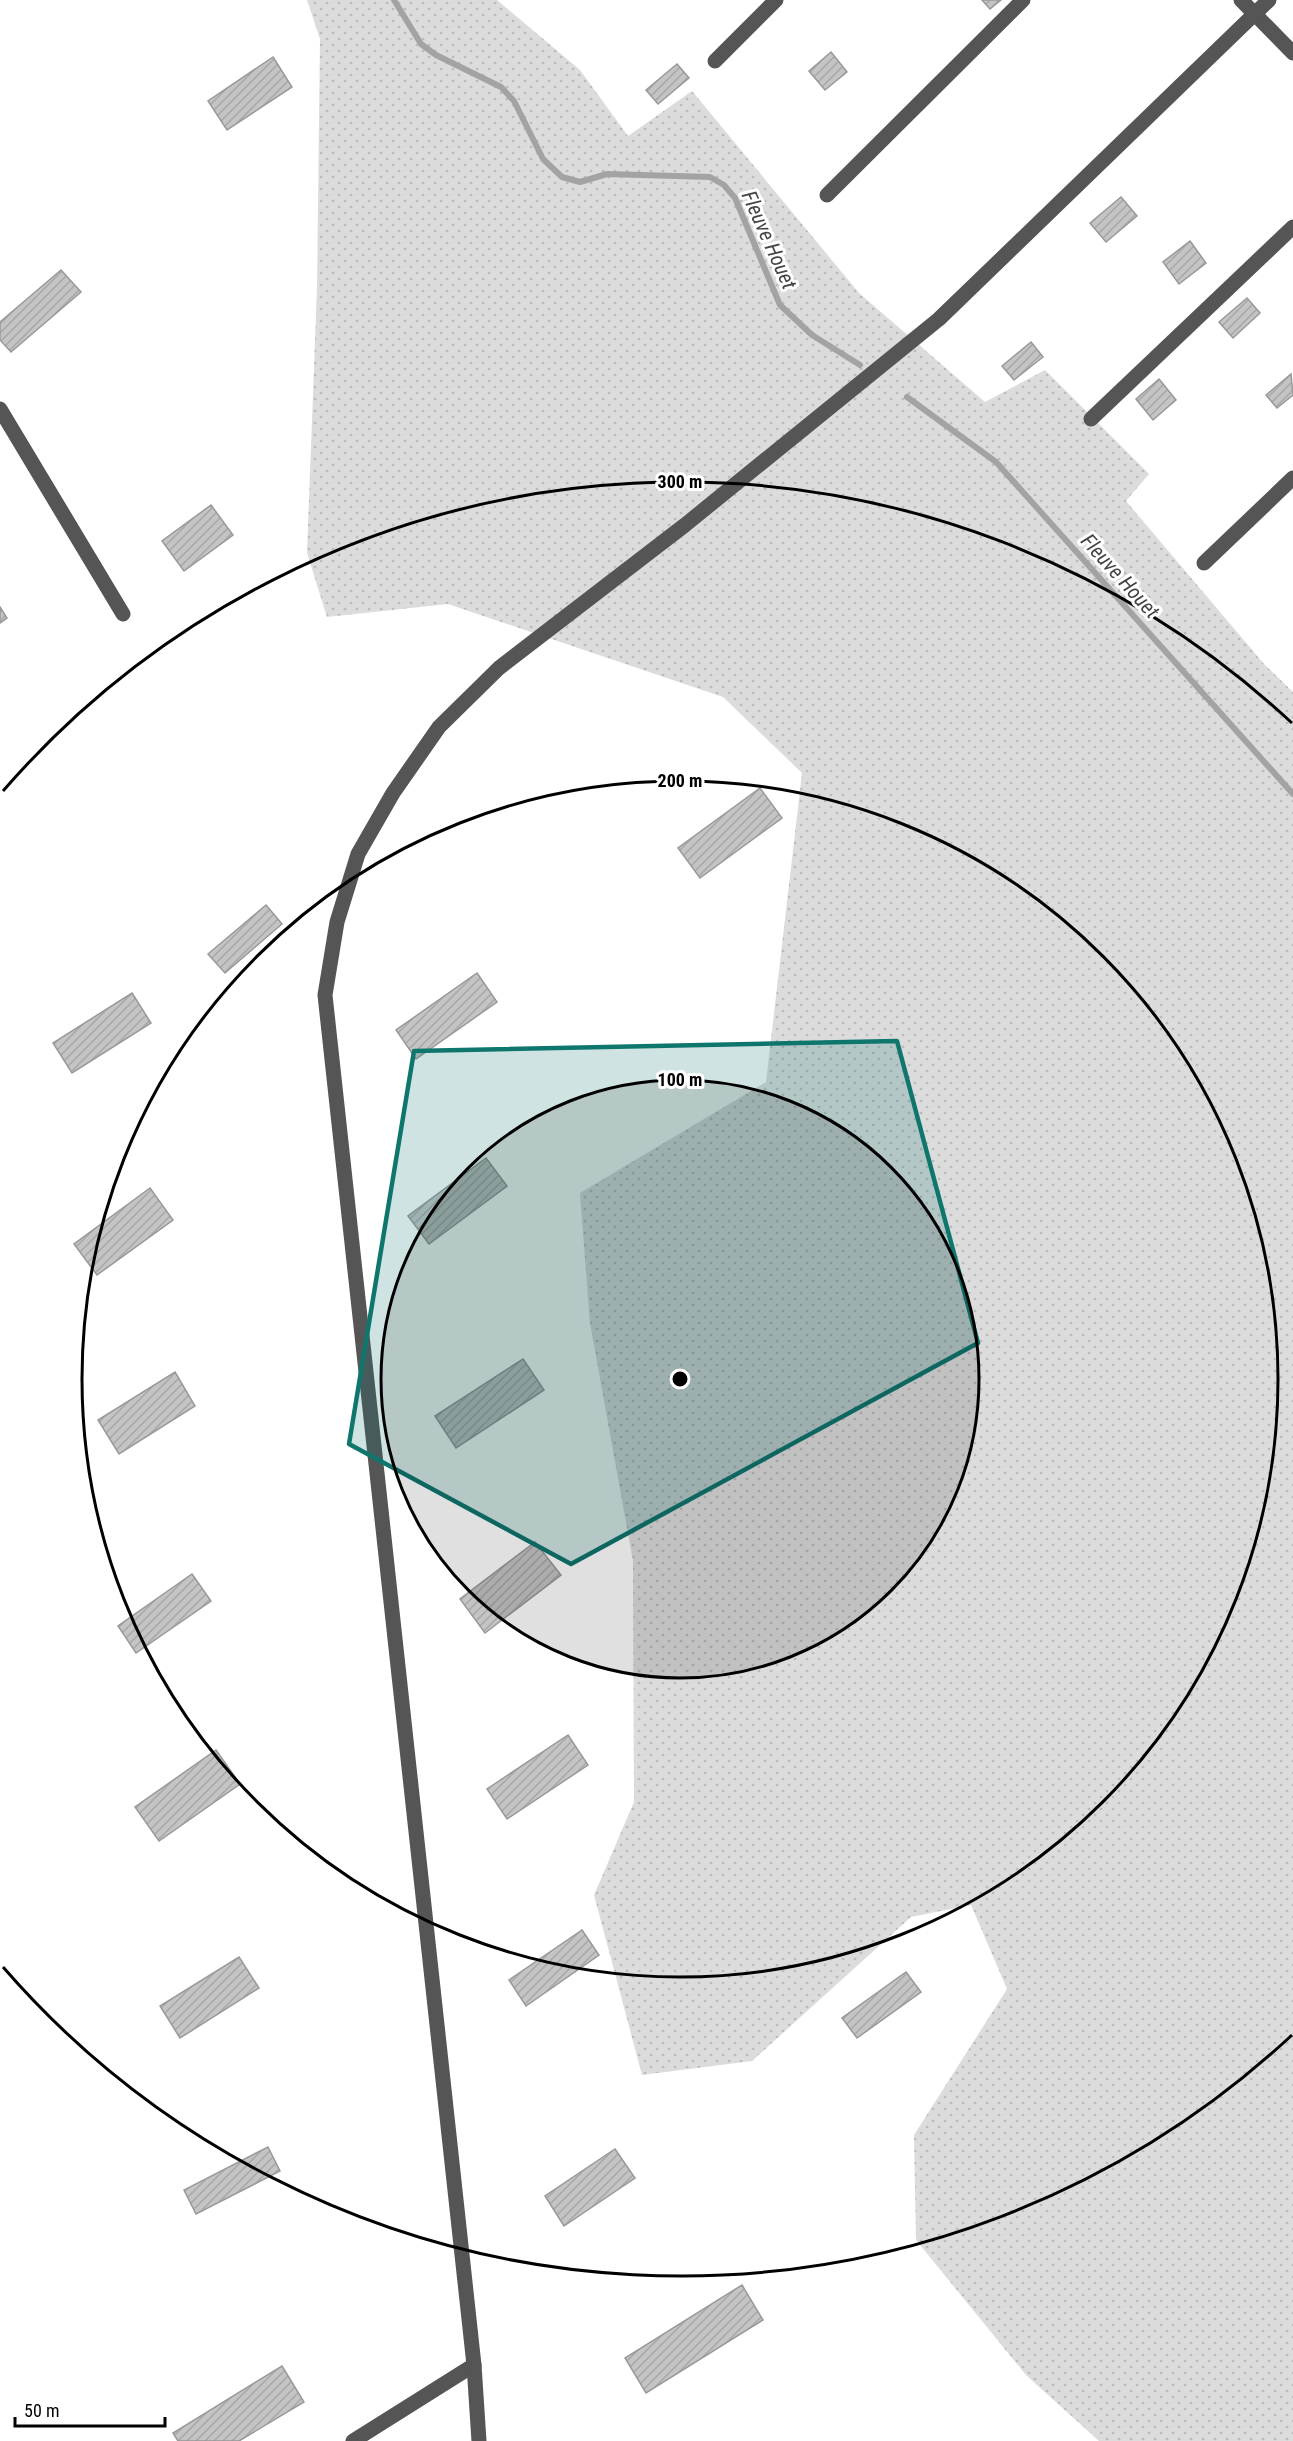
<svg xmlns="http://www.w3.org/2000/svg" width="1293" height="2441" viewBox="0 0 1293 2441" font-family="'Roboto Condensed',sans-serif">
  <style>
    .garden { fill: url(#garden-dots) }
    .lines { fill: none; stroke-linecap: round; stroke-linejoin: round }
    .stream { stroke: #a3a3a3; stroke-width: 6 }
    .building { fill: url(#building-hatch); stroke: #999; stroke-width: 1.5 }
    .minor { stroke: #555; stroke-width: 15 }
    .marked { fill: #0f766e; fill-opacity: 0.2; stroke: #0f766e; stroke-width: 4.5; stroke-linejoin: round }
    .ring { fill: none; stroke: #000; stroke-width: 3 }
    .labels { text-anchor: middle; dominant-baseline: central; stroke-width: 6; stroke-linejoin: round; paint-order: stroke }
    .water-label { font-size: 21px; font-style: italic; fill: #444; stroke: #fff }
    .centre { fill: #000; stroke: #fff; stroke-width: 3 }
    .ring-label { font-size: 18px; text-anchor: middle; font-weight: bold; fill: #000; stroke: #fff; stroke-width: 6; stroke-linejoin: round; paint-order: stroke }
  </style>
  <defs>
    <pattern id="garden-dots" width="8" height="8" patternUnits="userSpaceOnUse" patternTransform="scale(1.5)"><rect width="8" height="8" fill="#dcdcdc"/><path d="M2 2h.1M6 6h.1" fill="none" stroke="#bbb" stroke-width="1.8" stroke-linecap="round"/></pattern>
    <pattern id="building-hatch" width="6" height="6" patternUnits="userSpaceOnUse" patternTransform="scale(1.5)"><rect width="6" height="6" fill="#c4c4c4"/><path d="M-1 1l2-2M0 6l6-6M5 7l2-2" fill="none" stroke="#a7a7a7"/></pattern>
  </defs>
  <rect width="100%" height="100%" fill="#fff"/>
  <path class="garden" d="M307 0H497L580 70 628 136 692 91 859 293 985 402 1045 370 1149 474 1126 501 1264 664 1293 692V2441H1099L1026 2375 916 2240 914 2135 1007 1989 971 1905 911 1917 752 2061 642 2075 594 1895 634 1802 633 1561 590 1323 580 1193 766 1082 802 773 723 697 448 604 327 617 307 553 317 288 320 39Z"/>
  <g class="lines">
    <g class="stream">
      <path d="M394 0 421 44 436 55 501 87 514 101 543 159 562 177 580 182 607 174 710 177 724 185 735 198 780 305 812 335 860 365"/>
      <path d="M907 397 996 462 1293 794"/>
    </g>
  </g>
  <g class="building">
    <path d="M982 0H1001L990 9Z"/>
    <path d="M831 52 847 72 825 90 809 71Z"/>
    <path d="M273 57 292 87 227 130 208 101Z"/>
    <path d="M677 64 689 78 658 104 646 90Z"/>
    <path d="M1121 197 1137 216 1106 242 1090 223Z"/>
    <path d="M1190 241 1206 263 1179 284 1163 262Z"/>
    <path d="M61 270 81 292 11 352 0 340V322Z"/>
    <path d="M1247 298 1260 313 1233 338 1219 322Z"/>
    <path d="M1031 342 1043 357 1014 380 1002 366Z"/>
    <path d="M1291 374 1293 395 1277 408 1266 395Z"/>
    <path d="M1159 379 1176 400 1153 420 1136 399Z"/>
    <path d="M211 505 233 535 184 571 162 541Z"/>
    <path d="M0 607 7 618 0 623Z"/>
    <path d="M760 788 782 818 700 878 678 848Z"/>
    <path d="M266 905 282 924 225 973 208 954Z"/>
    <path d="M477 973 497 1002 416 1059 396 1030Z"/>
    <path d="M132 993 151 1023 72 1073 53 1043Z"/>
    <path d="M486 1158 507 1186 429 1244 408 1216Z"/>
    <path d="M150 1188 173 1220 97 1275 74 1244Z"/>
    <path d="M523 1359 544 1390 456 1448 435 1416Z"/>
    <path d="M175 1372 195 1406 119 1454 98 1420Z"/>
    <path d="M535 1542 561 1575 485 1633 460 1599Z"/>
    <path d="M192 1574 211 1601 136 1653 118 1626Z"/>
    <path d="M568 1735 588 1765 507 1819 487 1789Z"/>
    <path d="M216 1750 240 1784 159 1841 135 1807Z"/>
    <path d="M582 1930 599 1955 526 2006 509 1980Z"/>
    <path d="M239 1957 259 1988 180 2038 160 2006Z"/>
    <path d="M906 1972 921 1992 857 2038 842 2018Z"/>
    <path d="M268 2147 280 2171 196 2214 184 2190Z"/>
    <path d="M615 2149 635 2178 564 2226 545 2196Z"/>
    <path d="M742 2285 763 2320 646 2393 625 2358Z"/>
    <path d="M282 2366 304 2402 239 2441H178L173 2433Z"/>
  </g>
  <g class="lines">
    <g class="minor">
      <path d="M1241 0 1293 53"/>
      <path d="M715 61 776 0"/>
      <path d="M827 195 1023 0"/>
      <path d="M0 409 123 614"/>
      <path d="M1091 419 1293 227"/>
      <path d="M1204 563 1293 478"/>
      <path d="M353 2441 474 2365"/>
      <path d="M479 2441 474 2365 325 995 337 922 358 854 393 793 439 727 499 668 685 525 939 319 1269 0"/>
    </g>
  </g>
  <path class="marked" d="M897 1041 978 1343 571 1564 349 1444 414 1051Z"/>
  <circle cx="680" cy="1379" r="299" fill="#000" fill-opacity=".12"/>
  <g class="ring">
    <circle cx="680" cy="1379" r="299"/>
    <circle cx="680" cy="1379" r="598"/>
    <path d="M1292 2035A897 897 0 0 1 3 1967M3 791A897 897 0 0 1 1292 723"/>
  </g>
  <g class="labels">
    <g class="water-label">
      <text transform="translate(769 240) rotate(66)">Fleuve Houet</text>
      <text transform="translate(1120 576) rotate(48)">Fleuve Houet</text>
    </g>
  </g>
  <circle cx="680" cy="1379" r="9" class="centre"/>
  <g class="ring-label">
    <text x="680" y="488">300 m</text>
    <text x="680" y="787">200 m</text>
    <text x="680" y="1086">100 m</text>
  </g>
  <path d="M15 2417v9h150v-9" fill="none" stroke="#000000" stroke-width="3"/>
  <text x="24" y="2417" font-size="18" fill="#000000" stroke="#ffffff" stroke-width="4.5" paint-order="stroke">50 m</text>
</svg>
